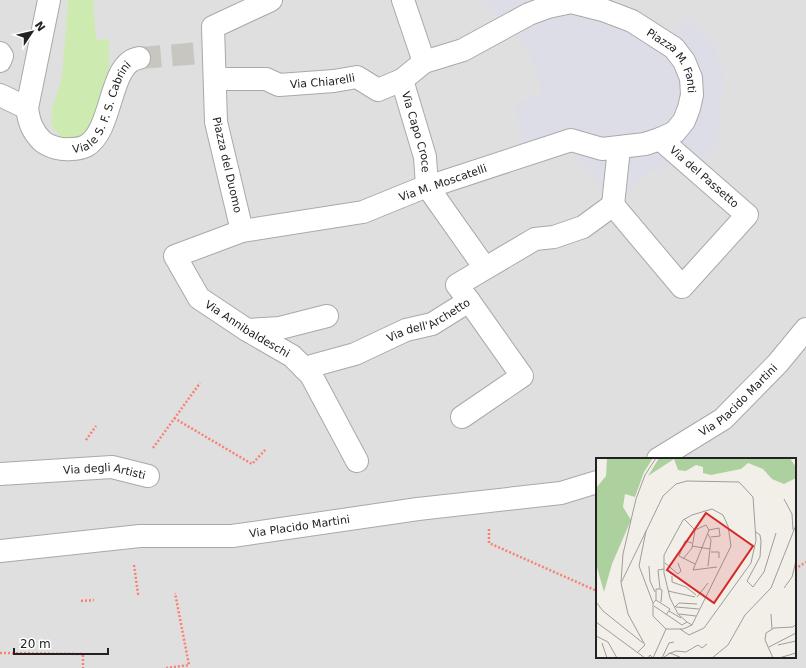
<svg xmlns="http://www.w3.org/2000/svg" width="806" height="668" viewBox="0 0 806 668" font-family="'DejaVu Sans',sans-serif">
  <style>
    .residential { fill: #e0dfdf; fill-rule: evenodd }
    .grass { fill: #cdebb0 }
    .plaza { fill: #dddde8 }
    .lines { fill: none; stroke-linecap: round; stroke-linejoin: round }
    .minor-tunnel { stroke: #c8c6c1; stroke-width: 22; stroke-dasharray: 22 11; stroke-linecap: butt }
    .minor-casing { stroke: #a9a9a9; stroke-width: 24 }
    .path { stroke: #fa8072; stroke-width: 2.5; stroke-dasharray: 2 2; stroke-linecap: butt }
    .minor { stroke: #fff; stroke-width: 22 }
    .labels { text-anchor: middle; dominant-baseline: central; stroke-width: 3.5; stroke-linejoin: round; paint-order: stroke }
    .street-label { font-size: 11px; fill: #222; stroke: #fff }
    .inset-road { fill: none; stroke: #9f9d99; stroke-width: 1 }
    .view { fill: #d62828; fill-opacity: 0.15; stroke: #d62828; stroke-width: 2 }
    .inset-edge { fill: none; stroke: #222; stroke-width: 2 }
  </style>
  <rect width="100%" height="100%" fill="#f2efe9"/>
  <path class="residential" d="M0 0H806V668H0ZM597 459H795V657H597Z"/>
  <path class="grass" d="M68 0H93L96 40 109 39V92L84 137 62 139 51 124 52 109 62 77Z"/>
  <path class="plaza" d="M482 0H607L623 4 676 32 687 18 715 44 723 76 719 138 705 159 667 165 639 178 640 181 617 204 600 186 571 149H525L514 104 542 95 529 52Z"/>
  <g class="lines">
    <path class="minor-tunnel" d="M139 58 201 53"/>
    <defs>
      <g id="minor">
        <path id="s1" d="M49 0 27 108C29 122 32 131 42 141 49 147 61 150 71 149 75 149 82 148 86 146 114 130 108 63 139 58"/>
        <path d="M403 0 424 62"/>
        <path d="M0 53 2 56 0 61"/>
        <path id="s2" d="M215 79H266L279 85 334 81 357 77 378 90 402 80 424 62 463 50 529 14 548 7 571 2 603 10 632 21 674 48 684 61 691 78 692 95 689 108 684 121 675 132 660 139 645 144 602 149 571 140 437 184 427 186 363 212 242 231 175 256 199 298 247 330 292 356 311 375 357 461"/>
        <path id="s3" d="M402 80 425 157 427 186 485 268"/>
        <path d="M0 95 27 108"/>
        <path d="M613 205 682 287 747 215 660 139"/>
        <path d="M242 231 216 122 213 27 271 0"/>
        <path d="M247 330 280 328 327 316"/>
        <path id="s4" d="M304 368 355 354 406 330 432 324 469 301 457 285 535 239 554 237 583 227 613 205 619 148"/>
        <path d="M462 417 522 376 469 301"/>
        <path id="s5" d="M658 459 723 419 778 363 806 329"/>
        <path id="s6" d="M0 474 112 467 148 476"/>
        <path id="s7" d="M0 551 140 536H232L418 509 561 493 597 482"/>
      </g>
    </defs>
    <use href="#minor" class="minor-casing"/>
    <g class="path">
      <path d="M174 418 252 464 266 449"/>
      <path d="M86 440 96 426"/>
      <path d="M153 448 200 383"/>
      <path d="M489 529V543L597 591"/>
      <path d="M134 565 138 594H136"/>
      <path d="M795 569 806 562"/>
      <path d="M81 601 94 600"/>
      <path d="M0 653 83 654V668"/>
      <path d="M166 668 189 665 175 593"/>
    </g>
    <use href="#minor" class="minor"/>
  </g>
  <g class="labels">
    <g class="street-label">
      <text stroke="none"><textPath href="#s2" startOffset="506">Piazza M. Fanti</textPath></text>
      <text stroke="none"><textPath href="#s2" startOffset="109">Via Chiarelli</textPath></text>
      <text stroke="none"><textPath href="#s1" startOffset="234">Viale S. F. S. Cabrini</textPath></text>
      <text stroke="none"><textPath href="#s3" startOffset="54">Via Capo Croce</textPath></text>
      <text transform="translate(227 165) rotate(77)">Piazza del Duomo</text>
      <text transform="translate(704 177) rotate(41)">Via del Passetto</text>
      <text transform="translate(443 183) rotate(-19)">Via M. Moscatelli</text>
      <text stroke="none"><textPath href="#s4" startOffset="134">Via dell'Archetto</textPath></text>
      <text stroke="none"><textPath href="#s2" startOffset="1218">Via Annibaldeschi</textPath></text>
      <text stroke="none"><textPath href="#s5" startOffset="100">Via Placido Martini</textPath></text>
      <text stroke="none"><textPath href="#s6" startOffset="105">Via degli Artisti</textPath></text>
      <text stroke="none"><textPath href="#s7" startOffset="301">Via Placido Martini</textPath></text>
    </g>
  </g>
  <g transform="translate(596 458)">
    <rect width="200" height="200" fill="#f2efe9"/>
    <path d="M11 0H57L48 14 39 39 29 36 27 49 35 62 16 106 8 134 0 106V30L10 18ZM63 0H194L200 9V20L188 26 176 21 167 11 152 5 145 11 115 17 107 15V9L100 7 90 13 82 12 78 1 52 18Z" fill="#add19e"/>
    <path class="inset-road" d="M188 41 196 56 197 72M88 61 99 72M113 72 123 70 124 78 115 79M50 73 43 108 57 145V158L70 171H87L96 167M160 74 164 77 165 83 164 99 151 123 157 129 168 114 180 75M112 76 115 82 112 108M96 85 89 83 83 98 99 106M96 88 114 91M115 94H123V100M87 101 96 90 99 72 110 67 113 72 97 112 121 109M69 105 82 116 85 113 82 105M53 108 54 123 59 134M76 118V124L90 129 100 137M25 124 27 96 40 41 49 17 60 0M188 130 196 119 200 103M64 131 66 132 65 144M72 133 99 139M101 139 112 125M60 142 74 151 70 157M0 144 7 153 47 185M57 145 60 142V131H64L62 112 68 111M58 148 86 167 91 164 96 167M79 149 83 145 101 146M80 149 103 151M73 153 85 160M83 156 100 158M175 156 176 171M0 164 49 200M91 164 82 156 74 140 68 115V97L87 62 96 57 116 51 127 57 132 68 135 88 96 167M0 178 12 184 21 200M6 185 11 200M182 187 200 183M173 189 200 175M42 194 49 187 32 156 25 125 67 38 80 26 91 23 143 24 157 39 160 82 155 105 108 170 93 177 84 171M72 196 80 193 90 194 102 187 106 190 111 186M52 200 54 197 57 200 70 171M66 200 73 185 78 184M67 200 74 195 86 200M116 200 132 187 149 157 175 130 200 67M177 200 169 182 170 175 178 170 197 169 200 166M183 200 200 195"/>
    <path class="view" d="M110 55 157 88 118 145 71 112Z"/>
    <rect width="200" height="200" class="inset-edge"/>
  </g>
  <g transform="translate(32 32) rotate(55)" stroke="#ffffff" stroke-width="3" paint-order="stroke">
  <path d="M0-3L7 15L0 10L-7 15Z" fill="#222222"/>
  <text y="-6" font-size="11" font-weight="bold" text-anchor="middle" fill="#222222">N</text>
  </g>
  <path d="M14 648v6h94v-6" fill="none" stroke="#222222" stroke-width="2"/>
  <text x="20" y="648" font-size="12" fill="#222222" stroke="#ffffff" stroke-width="3" paint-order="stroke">20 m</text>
</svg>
